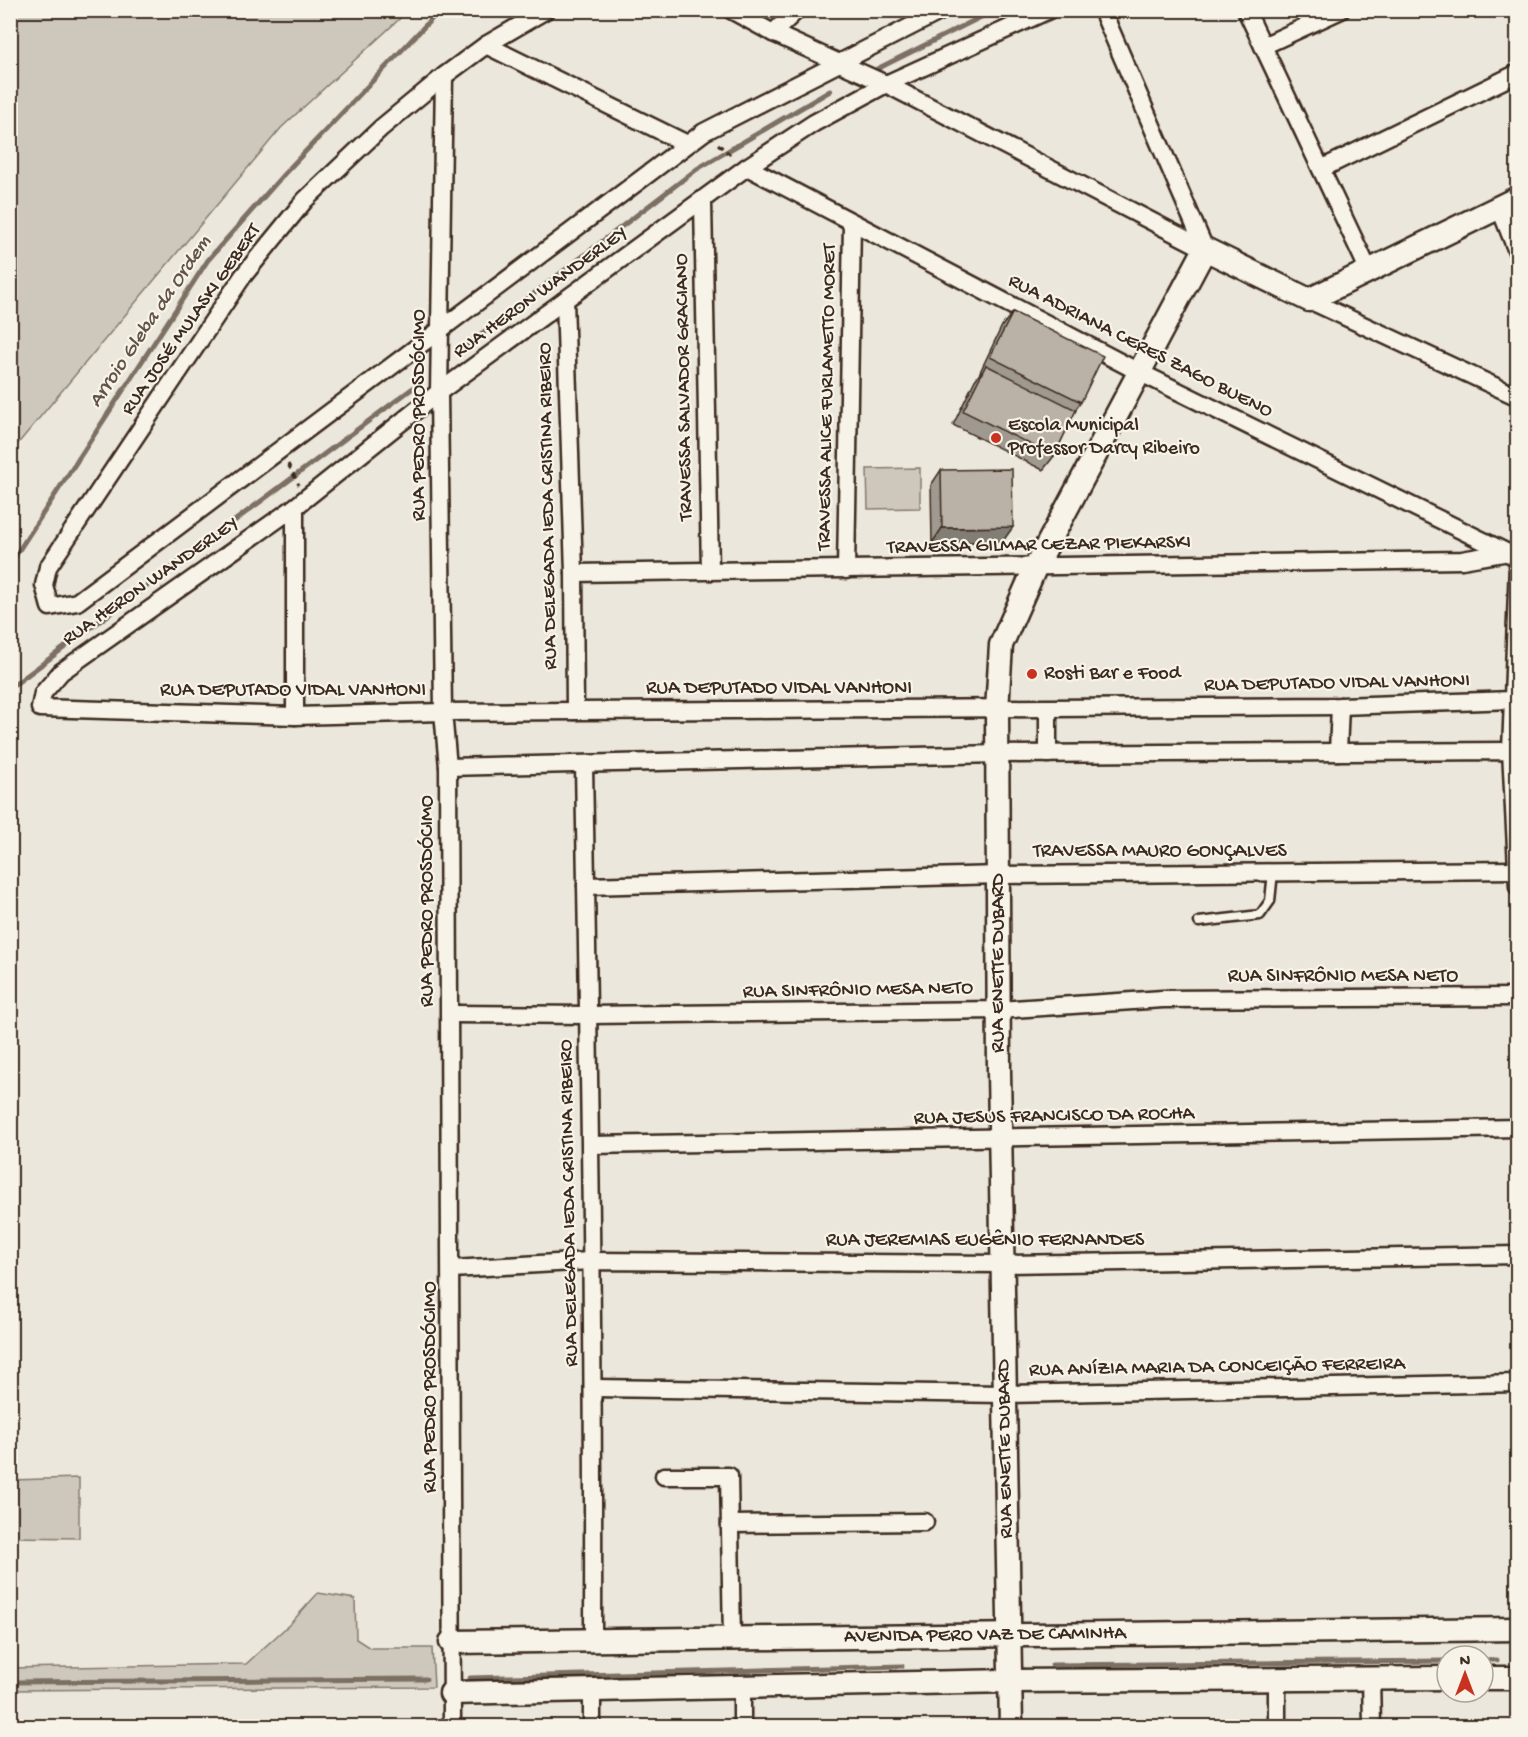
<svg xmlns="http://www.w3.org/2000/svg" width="1528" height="1737" viewBox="0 0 1528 1737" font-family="'Gochi Hand',sans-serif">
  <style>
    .green { fill: #cec8bc; stroke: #84796d; stroke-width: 1.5 }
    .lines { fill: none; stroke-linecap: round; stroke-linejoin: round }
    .stream { stroke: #7c7064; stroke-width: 5 }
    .lane-casing { stroke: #3b2a1e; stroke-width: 13 }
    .street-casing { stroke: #3b2a1e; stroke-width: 21 }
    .secondary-casing { stroke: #3b2a1e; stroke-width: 27 }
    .path { stroke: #3b2a1e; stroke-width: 3; stroke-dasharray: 6 4.5; stroke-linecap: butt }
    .lane { stroke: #f7f3e8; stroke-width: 8 }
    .street { stroke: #f7f3e8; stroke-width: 16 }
    .secondary { stroke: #f7f3e8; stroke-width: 22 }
    .wall { fill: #a09990; stroke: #3b2a1e; stroke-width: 1.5 }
    .shaded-wall { fill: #827d75; stroke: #3b2a1e; stroke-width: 1.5 }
    .building { fill: #bab2a7; stroke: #3b2a1e; stroke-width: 1.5 }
    .poi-dot { fill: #c8321e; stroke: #f7f3e8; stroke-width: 2 }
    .labels { text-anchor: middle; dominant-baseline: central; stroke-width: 4.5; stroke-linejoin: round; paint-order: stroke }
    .street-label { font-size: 20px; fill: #3b2a1e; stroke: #f7f3e8 }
    .poi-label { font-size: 20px; fill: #3b2a1e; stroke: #f7f3e8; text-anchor: start }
    .water-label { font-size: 21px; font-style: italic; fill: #615347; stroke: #f7f3e8 }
  </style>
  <rect width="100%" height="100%" fill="#ece7dc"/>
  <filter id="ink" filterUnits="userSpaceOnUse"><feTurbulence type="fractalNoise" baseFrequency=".0167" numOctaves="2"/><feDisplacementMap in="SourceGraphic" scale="12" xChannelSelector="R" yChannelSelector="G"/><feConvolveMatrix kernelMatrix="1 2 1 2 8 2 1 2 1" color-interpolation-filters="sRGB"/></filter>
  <g filter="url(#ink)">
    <g class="green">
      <path d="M11 10 408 11 281 128 11 452Z"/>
      <path d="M920 468V508L868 509 867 469Z"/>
      <path d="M79 1478V1538L11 1537V1480Z"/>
      <path d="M318 1593 355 1599 356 1639 370 1648H432L434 1687 11 1690V1668L246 1664 291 1623Z"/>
    </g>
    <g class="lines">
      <g class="stream">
        <path d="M877 69 995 10"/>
        <path d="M459 351 697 169 830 91"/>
        <path d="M10 564 208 260 284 174 440 10"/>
        <path d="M10 688 421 382"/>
        <path d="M1483 1660H1497"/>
        <path d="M1052 1665 1447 1661"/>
        <path d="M470 1678 902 1666"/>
        <path d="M10 1682 426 1679"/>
      </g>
      <defs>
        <path id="lane" d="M1199 922 1260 915 1270 901 1273 872"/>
        <g id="street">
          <path d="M546 10 486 45 444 76 381 128 305 200 243 276 48 567 44 585 50 607 77 602 704 132 943 10"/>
          <path d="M731 10 773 33 886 84 1205 249"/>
          <path d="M1049 10 886 84 814 123 747 167 439 392 295 507 61 672 43 693 40 708 295 716 443 712 1340 706 1513 700 1518 702"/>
          <path d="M1102 10 1205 249"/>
          <path d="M1246 10 1368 269"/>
          <path d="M773 33 797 10"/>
          <path d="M486 45 687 144"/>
          <path d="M1263 46 1341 10"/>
          <path d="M444 76 439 392 443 712 448 767 452 1726"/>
          <path d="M747 167 1137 371 1518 558"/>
          <path d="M1321 169 1518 73"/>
          <path d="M703 202 710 571"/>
          <path d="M1499 206 1518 254"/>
          <path d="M565 300 574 573 575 711"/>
          <path d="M1309 300 1518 397"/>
          <path d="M295 507V716"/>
          <path d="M1518 564 1511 751 1518 887"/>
          <path d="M846 570 852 224"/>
          <path d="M574 573 1462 560 1503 553"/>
          <path d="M1048 709V754"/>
          <path d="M1338 752 1340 706"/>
          <path d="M584 765C589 1057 594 1349 593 1641"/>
          <path d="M448 767 998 754 1511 751 1518 754"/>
          <path d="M586 886 1000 875 1517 870"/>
          <path d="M450 1014 589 1015 999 1010 1163 999 1518 997"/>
          <path d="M591 1145 1518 1128"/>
          <path d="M452 1269 590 1261 1002 1264 1518 1255"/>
          <path d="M594 1388 1004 1394 1518 1383"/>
          <path d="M664 1476H729L732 1639"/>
          <path d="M730 1524 925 1522"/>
          <path d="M1371 1677 1372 1726"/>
          <path d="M742 1687V1726"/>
          <path d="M592 1691V1726"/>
          <path d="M1277 1726V1678"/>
        </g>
        <g id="secondary">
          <path id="s1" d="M451 1642 1518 1629"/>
          <path d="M1483 1678H1518"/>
          <path d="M451 1693 1010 1681 1447 1678"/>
          <path d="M1011 1726 999 1072 997 710 1001 645 1035 568 1205 249 1309 300 1518 198"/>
        </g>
      </defs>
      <use href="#lane" class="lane-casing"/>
      <use href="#street" class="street-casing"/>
      <use href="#secondary" class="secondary-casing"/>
      <g class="path">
        <path d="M718 144 733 157"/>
        <path d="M288 464 299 485"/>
      </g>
      <use href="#lane" class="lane"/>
      <use href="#street" class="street"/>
      <use href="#secondary" class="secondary"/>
    </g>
    <g class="wall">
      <path d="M1013 312 1081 402 1076 409 1054 456 1043 470 953 425 975 380 981 372H980L1002 326Z"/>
      <path d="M941 470 1003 541 932 543 931 485Z"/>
    </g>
    <path class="shaded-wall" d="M1013 527 1003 541 932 543 942 528Z"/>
    <g class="building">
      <path d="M1013 312 1103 356 1081 402 990 357Z"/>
      <path d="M986 365 1076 410 1054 456 963 411Z"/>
      <path d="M1012 469 1013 527 942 528 941 470Z"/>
    </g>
  </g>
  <g class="poi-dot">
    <circle cx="996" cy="438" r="6"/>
    <circle cx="1032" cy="674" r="6"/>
  </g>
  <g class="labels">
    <g class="street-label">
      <text transform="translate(541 293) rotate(-36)">RUA HERON WANDERLEY</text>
      <text transform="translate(192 320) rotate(-55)">RUA JOSÉ MULASKI GEBERT</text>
      <text transform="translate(1140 347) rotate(27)">RUA ADRIANA CERES ZAGO BUENO</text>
      <text transform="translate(685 387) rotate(-91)">TRAVESSA SALVADOR GRACIANO</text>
      <text transform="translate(828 397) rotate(-89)">TRAVESSA ALICE FURLAMETTO MORET</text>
      <text transform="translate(420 415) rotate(-90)">RUA PEDRO PROSDÓCIMO</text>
      <text transform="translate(549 506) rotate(-91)">RUA DELEGADA IEDA CRISTINA RIBEIRO</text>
      <text transform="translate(1039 546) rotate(-1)">TRAVESSA GILMAR CEZAR PIEKARSKI</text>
      <text transform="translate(151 582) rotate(-35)">RUA HERON WANDERLEY</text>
      <text transform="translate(1337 684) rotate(-1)">RUA DEPUTADO VIDAL VANHONI</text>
      <text x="779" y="689">RUA DEPUTADO VIDAL VANHONI</text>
      <text x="293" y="691">RUA DEPUTADO VIDAL VANHONI</text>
      <text x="1160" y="852">TRAVESSA MAURO GONÇALVES</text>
      <text transform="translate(428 901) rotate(-90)">RUA PEDRO PROSDÓCIMO</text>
      <text transform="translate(999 963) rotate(-90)">RUA ENETTE DUBARD</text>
      <text x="1343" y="977">RUA SINFRÔNIO MESA NETO</text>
      <text transform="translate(858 991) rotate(-1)">RUA SINFRÔNIO MESA NETO</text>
      <text transform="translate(1054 1117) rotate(-1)">RUA JESUS FRANCISCO DA ROCHA</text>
      <text transform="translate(570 1203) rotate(-91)">RUA DELEGADA IEDA CRISTINA RIBEIRO</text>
      <text x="985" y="1241">RUA JEREMIAS EUGÊNIO FERNANDES</text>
      <text transform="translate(1217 1368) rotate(-1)">RUA ANÍZIA MARIA DA CONCEIÇÃO FERREIRA</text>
      <text transform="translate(431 1387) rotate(-90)">RUA PEDRO PROSDÓCIMO</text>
      <text transform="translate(1006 1449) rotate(-91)">RUA ENETTE DUBARD</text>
      <text stroke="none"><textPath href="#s1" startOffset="534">AVENIDA PERO VAZ DE CAMINHA</textPath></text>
    </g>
    <g class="poi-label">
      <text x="1008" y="426">Escola Municipal<tspan x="1008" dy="23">Professor Darcy Ribeiro</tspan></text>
      <text x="1044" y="674">Rosti Bar e Food</text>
    </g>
    <g class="water-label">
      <text transform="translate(151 322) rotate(-56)">Arroio Gleba da Ordem</text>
    </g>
  </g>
  <rect width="1528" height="1737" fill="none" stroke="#f7f3e8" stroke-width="36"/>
  <rect x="18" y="18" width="1492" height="1701" fill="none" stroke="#3b2a1e" stroke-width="2" filter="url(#ink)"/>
  <g transform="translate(1465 1674)"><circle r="28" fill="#f7f3e8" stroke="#aca397" stroke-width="1.5"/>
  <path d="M0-4.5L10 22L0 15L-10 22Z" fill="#c8321e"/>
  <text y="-9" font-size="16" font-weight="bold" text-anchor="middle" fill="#3b2a1e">N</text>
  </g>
</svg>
